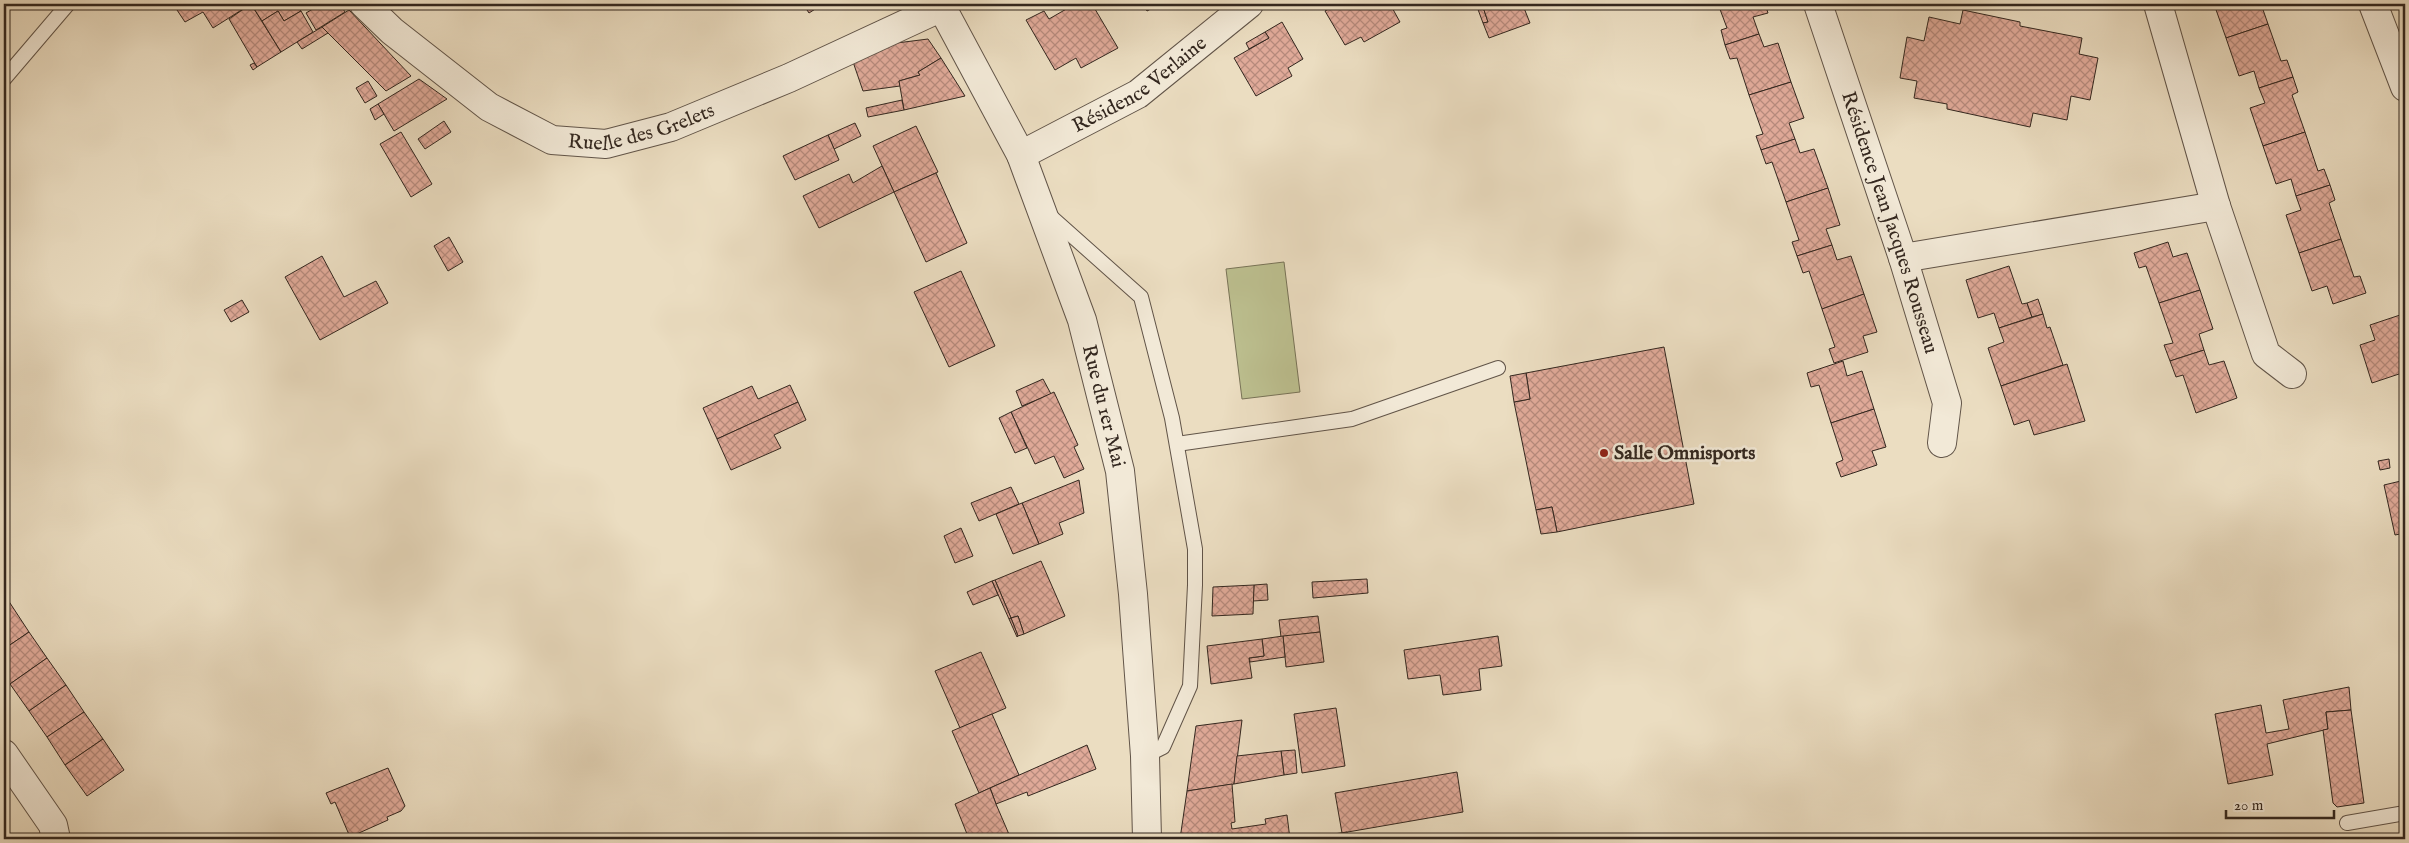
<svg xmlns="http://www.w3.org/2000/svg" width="2409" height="843" viewBox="0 0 2409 843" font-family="'IM FELL English',serif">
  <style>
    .park { fill: #bcbf8f; stroke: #787357 }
    .building { fill: url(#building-cross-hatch); stroke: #33271f }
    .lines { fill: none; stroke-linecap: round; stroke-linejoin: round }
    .service-casing { stroke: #615448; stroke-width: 16 }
    .minor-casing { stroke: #615448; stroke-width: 30 }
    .tertiary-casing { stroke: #615448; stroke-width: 30 }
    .service { stroke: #f2e9d7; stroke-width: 14 }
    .minor { stroke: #f2e9d7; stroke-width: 28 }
    .tertiary { stroke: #f2e9d7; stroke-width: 28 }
    .poi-dot { fill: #8f2418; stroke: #f2e9d7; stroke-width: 2 }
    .labels { text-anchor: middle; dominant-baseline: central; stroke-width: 5; stroke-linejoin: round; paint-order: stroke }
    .street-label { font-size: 20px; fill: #33271f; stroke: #f2e9d7 }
    .poi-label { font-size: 20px; font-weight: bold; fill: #33271f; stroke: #f2e9d7; text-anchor: start }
  </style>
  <defs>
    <pattern id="building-cross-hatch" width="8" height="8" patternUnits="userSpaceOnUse" patternTransform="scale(1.25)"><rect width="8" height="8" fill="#e0aa99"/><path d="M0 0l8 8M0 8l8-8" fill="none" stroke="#b68a7c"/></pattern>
  </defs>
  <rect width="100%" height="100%" fill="#ebddc1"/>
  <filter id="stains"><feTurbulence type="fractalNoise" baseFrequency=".004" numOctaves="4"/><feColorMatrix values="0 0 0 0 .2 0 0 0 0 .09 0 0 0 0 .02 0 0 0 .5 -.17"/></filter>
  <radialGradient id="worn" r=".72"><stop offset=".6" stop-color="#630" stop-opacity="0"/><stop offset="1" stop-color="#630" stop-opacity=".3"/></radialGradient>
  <path class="park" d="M1284 262 1300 392 1242 399 1226 269Z"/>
  <g class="building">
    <path d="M173 4H251L213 28 203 12 185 22Z"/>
    <path d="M251 4 281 52 257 67 229 19Z"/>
    <path d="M251 4H296L301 11 284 21 278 11 262 21Z"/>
    <path d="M321 4H340L345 12 316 30 306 13Z"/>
    <path d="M803 4H823L809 13Z"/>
    <path d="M1075 4H1092L1118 48 1081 68 1076 58 1055 70 1026 20 1044 11 1049 19Z"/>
    <path d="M1143 4H1160L1147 11Z"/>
    <path d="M1338 4H1342L1344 8 1352 4H1390L1400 22 1364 42 1361 37 1345 45 1325 11Z"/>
    <path d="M1476 4H1482L1488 22 1483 23Z"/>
    <path d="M1482 4H1528L1529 6 1524 8 1530 23 1489 38 1483 23 1488 22Z"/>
    <path d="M1718 4H1765L1768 13 1753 17 1759 34 1725 45 1721 30 1727 28Z"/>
    <path d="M2214 4H2261L2268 24 2226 38Z"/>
    <path d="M349 10 411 76 386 91 322 27Z"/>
    <path d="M1963 10 2020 22V26L2082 38 2079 54 2098 58 2090 100 2071 96 2067 120 2033 113 2030 127 1947 109V104L1914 98 1917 81 1900 78 1907 37 1924 41 1929 17 1960 24Z"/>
    <path d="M278 11 284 21 301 11 313 32 281 52 262 21Z"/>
    <path d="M1282 22 1303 59 1288 68 1292 76 1256 96 1234 58 1269 38 1265 32Z"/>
    <path d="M2268 24 2281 61 2287 60 2293 77 2259 88 2254 71 2239 76 2226 38Z"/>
    <path d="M322 27 328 33 302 49 297 42Z"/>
    <path d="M1265 32 1269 38 1249 49 1246 43Z"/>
    <path d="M1759 34 1764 47 1778 43 1791 82 1749 95 1737 58 1730 59 1725 45Z"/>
    <path d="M928 39 941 58 918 72 920 75 899 81 900 86 863 91 851 56 881 45Z"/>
    <path d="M941 58 965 96 904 110 899 81 920 75 918 72Z"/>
    <path d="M254 63 257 67 253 70 250 65Z"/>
    <path d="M2293 77 2298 92 2292 95 2305 132 2263 146 2250 108 2265 103 2259 88Z"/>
    <path d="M419 79 447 99 394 131 378 104Z"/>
    <path d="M368 81 377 96 365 103 356 88Z"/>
    <path d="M1791 82 1804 118 1789 123 1795 139 1761 150 1756 136 1763 134 1749 95Z"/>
    <path d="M902 100 904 110 868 117 866 108Z"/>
    <path d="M378 104 384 114 375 120 370 109Z"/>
    <path d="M444 121 451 132 425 149 418 139Z"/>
    <path d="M855 123 861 136 834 149 828 135Z"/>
    <path d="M916 126 938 172 894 192 873 146Z"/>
    <path d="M401 132 432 184 411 197 380 144Z"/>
    <path d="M2305 132 2318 171 2324 169 2330 185 2296 196 2291 179 2276 184 2263 146Z"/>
    <path d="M828 135 839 160 795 180 783 156Z"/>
    <path d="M1795 139 1800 153 1814 149 1828 188 1786 202 1772 162 1766 164 1761 150Z"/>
    <path d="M882 166 894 192 819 228 803 196 849 174 853 183Z"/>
    <path d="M936 173 967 243 926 262 894 192Z"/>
    <path d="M2330 185 2335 200 2329 203 2341 239 2299 253 2286 215 2301 210 2296 196Z"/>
    <path d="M1828 188 1840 225 1826 229 1832 245 1797 256 1792 242 1799 240 1786 202Z"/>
    <path d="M449 237 463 262 448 271 434 246Z"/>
    <path d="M2341 239 2354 277 2360 276 2366 293 2333 304 2327 286 2312 291 2299 253Z"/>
    <path d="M2168 242 2173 257 2187 253 2200 290 2159 303 2146 266 2139 268 2134 253Z"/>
    <path d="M1832 245 1837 260 1851 256 1864 294 1822 309 1809 271 1803 273 1797 256Z"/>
    <path d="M322 256 344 297 376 281 388 303 320 340 285 277Z"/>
    <path d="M2009 266 2022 304 2027 303 2032 317 1999 328 1994 313 1978 318 1966 280Z"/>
    <path d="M961 271 995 346 949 367 914 292Z"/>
    <path d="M2200 290 2213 329 2199 334 2204 350 2170 361 2164 345 2173 343 2159 303Z"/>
    <path d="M1864 294 1877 332 1863 336 1868 352 1834 363 1829 349 1835 347 1822 309Z"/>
    <path d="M2038 299 2043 314 2032 317 2027 303Z"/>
    <path d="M242 300 249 312 231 322 224 310Z"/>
    <path d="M2043 314 2047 328 2050 327 2063 365 2001 386 1988 348 2004 342 1999 328Z"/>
    <path d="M2403 314 2405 330 2400 332 2405 346V372L2372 383 2360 345 2375 340 2370 325Z"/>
    <path d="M1664 347 1694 504 1557 532 1552 507 1536 510 1514 402 1530 399 1526 373Z"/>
    <path d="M2204 350 2209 365 2224 361 2237 398 2196 413 2183 375 2176 377 2170 361Z"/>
    <path d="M1843 361 1847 376 1862 371 1874 409 1831 423 1819 385 1811 387 1807 373Z"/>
    <path d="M2067 364 2085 421 2034 435 2029 420 2014 425 2001 386Z"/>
    <path d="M1526 373 1530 399 1514 402 1510 376Z"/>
    <path d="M1043 379 1051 394 1022 406 1016 391Z"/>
    <path d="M790 385 798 402 717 439 703 408 752 386 758 399Z"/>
    <path d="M1054 392 1078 445 1074 447 1084 469 1064 478 1054 456 1035 464 1011 412Z"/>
    <path d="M798 402 806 420 774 435 781 448 731 470 717 439Z"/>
    <path d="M1874 409 1886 447 1872 451 1877 465 1841 477 1836 463 1843 460 1831 423Z"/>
    <path d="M1011 412 1027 448 1015 453 999 418Z"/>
    <path d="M2389 459 2390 468 2380 470 2378 461Z"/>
    <path d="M1079 480 1084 513 1059 523 1063 534 1039 544 1022 503Z"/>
    <path d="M2405 480V533L2395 535 2384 485Z"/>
    <path d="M1011 487 1019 504 979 521 971 503Z"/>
    <path d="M1022 503 1039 544 1013 554 996 514Z"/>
    <path d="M1552 507 1557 532 1541 534 1536 510Z"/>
    <path d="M961 528 973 556 955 563 944 536Z"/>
    <path d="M1041 561 1065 616 1024 634 1018 616 1011 618 995 580Z"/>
    <path d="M1367 579 1368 593 1313 598 1312 582Z"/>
    <path d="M995 580 1011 618 1009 619 992 581Z"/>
    <path d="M992 581 998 595 973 605 967 592Z"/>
    <path d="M1267 584 1268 600 1253 601 1254 585Z"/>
    <path d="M1254 585 1253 614 1212 616 1213 587Z"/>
    <path d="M8 600 29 632 4 649V602Z"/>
    <path d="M1018 616 1024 634 1018 636 1011 618Z"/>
    <path d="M1318 616 1320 632 1281 637 1279 620Z"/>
    <path d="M1011 618 1018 636 1017 637 1009 619Z"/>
    <path d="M29 632 47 658 10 684 4 675V649Z"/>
    <path d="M1320 632 1324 662 1286 667 1283 636Z"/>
    <path d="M1283 636 1285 657 1250 662 1249 658 1264 656 1262 639Z"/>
    <path d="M1498 636 1502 666 1479 669 1481 690 1443 695 1440 675 1408 679 1404 650Z"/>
    <path d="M1262 639 1264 656 1249 658 1252 678 1211 684 1207 646Z"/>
    <path d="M981 652 1006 708 960 728 935 671Z"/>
    <path d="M47 658 66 685 29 711 10 684Z"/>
    <path d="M66 685 84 712 47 737 29 711Z"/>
    <path d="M2349 687 2351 710 2326 712 2328 729 2267 744 2273 775 2228 784 2215 714 2261 705 2266 733 2289 729 2283 700Z"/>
    <path d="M1336 708 1345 766 1302 773 1294 714Z"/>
    <path d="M2351 710 2364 803 2337 807 2333 803 2323 730 2328 729 2326 712Z"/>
    <path d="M84 712 103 739 65 765 47 737Z"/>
    <path d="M992 714 1019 775 979 793 952 731Z"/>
    <path d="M1242 720 1234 784 1187 791 1196 726Z"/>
    <path d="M103 739 124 770 87 796 65 765Z"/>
    <path d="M1087 745 1096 769 1028 796 1027 792 996 804 990 788Z"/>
    <path d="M1295 750 1297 773 1284 775 1281 751Z"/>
    <path d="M1281 751 1284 775 1234 784 1237 756Z"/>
    <path d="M388 768 405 806 401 811 387 817 388 820 350 837 335 802 331 804 326 793Z"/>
    <path d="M1457 772 1463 812 1342 833 1335 793Z"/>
    <path d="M1232 784 1235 822 1231 823 1232 829 1266 824 1265 819 1287 815 1290 839H1180L1187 791Z"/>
    <path d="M990 788 996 804 1011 839H981L980 835 969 839 955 804Z"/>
    <path d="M1347 832 1348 839H1315L1314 837Z"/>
    <path d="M2401 833 2403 839H2386V836Z"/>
    <path d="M2386 836V839H2370Z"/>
  </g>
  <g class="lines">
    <defs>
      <g id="service">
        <path d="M4 79 68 4"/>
        <path d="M1050 216 1141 297 1172 418 1195 549V585L1190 686 1163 747 1145 756"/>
        <path d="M1177 444 1352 419 1498 368"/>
        <path d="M2347 823 2405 813"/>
      </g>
      <g id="minor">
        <path id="s1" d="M364 4 392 31 489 107 552 140 606 144 671 127 789 78 942 7"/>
        <path id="s2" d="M1818 4 1903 258 1947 403 1942 443"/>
        <path d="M2158 4 2216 206 2266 354 2292 374"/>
        <path d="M2373 4 2405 87"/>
        <path id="s3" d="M1021 155 1138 94 1249 4"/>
        <path d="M1903 258 2216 206"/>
        <path d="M4 754 53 825 56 839"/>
      </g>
      <g id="tertiary">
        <path id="s4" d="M940 4 1021 155 1082 320 1120 471 1133 594 1145 756 1147 839"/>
      </g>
    </defs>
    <use href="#service" class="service-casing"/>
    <use href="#minor" class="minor-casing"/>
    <use href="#tertiary" class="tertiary-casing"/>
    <use href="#service" class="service"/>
    <use href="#minor" class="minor"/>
    <use href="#tertiary" class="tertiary"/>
  </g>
  <circle class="poi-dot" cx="1604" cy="453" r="5"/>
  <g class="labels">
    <g class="street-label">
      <text stroke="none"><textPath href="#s3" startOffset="138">Résidence Verlaine</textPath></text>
      <text stroke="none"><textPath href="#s1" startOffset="325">Ruelle des Grelets</textPath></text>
      <text stroke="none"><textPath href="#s2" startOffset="230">Résidence Jean Jacques Rousseau</textPath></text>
      <text stroke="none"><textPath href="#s4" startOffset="436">Rue du 1er Mai</textPath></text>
    </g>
    <g class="poi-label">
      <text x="1614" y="453">Salle Omnisports</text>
    </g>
  </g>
  <rect width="2409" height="843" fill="none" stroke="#ebddc1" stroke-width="20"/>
  <rect x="5" y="5" width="2399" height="833" fill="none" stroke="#33271f" stroke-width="2.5"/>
  <rect x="10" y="10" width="2389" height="823" fill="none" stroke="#33271f"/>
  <path d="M2226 810v8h108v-8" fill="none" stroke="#33271f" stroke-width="2.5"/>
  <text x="2234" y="810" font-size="15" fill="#33271f" stroke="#f2e9d7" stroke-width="4" paint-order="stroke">20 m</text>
  <rect width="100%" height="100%" filter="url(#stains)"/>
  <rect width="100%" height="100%" fill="url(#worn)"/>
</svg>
